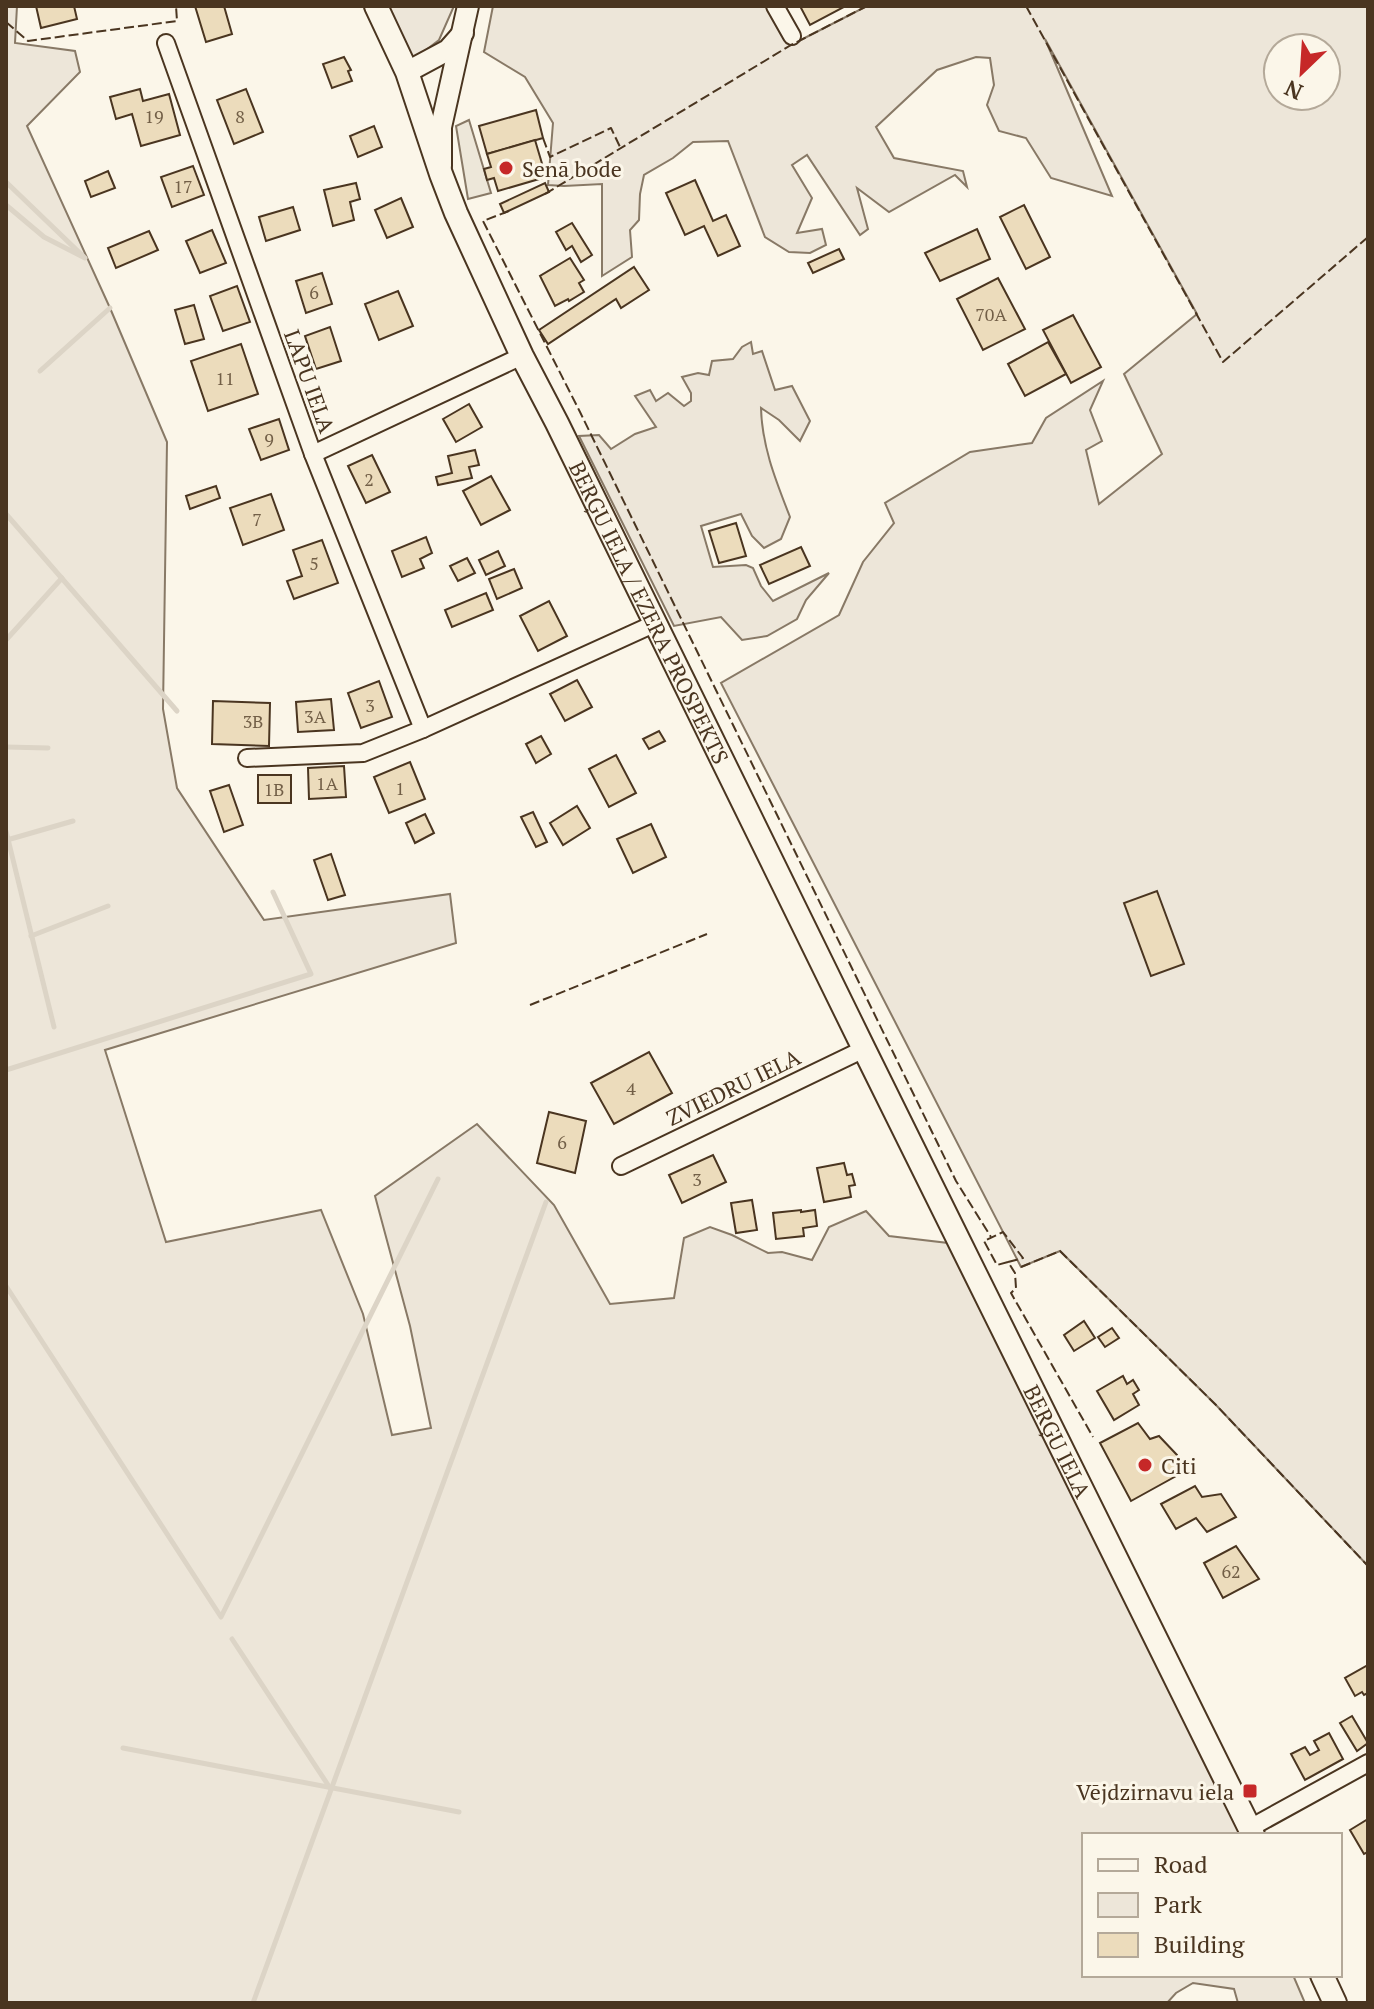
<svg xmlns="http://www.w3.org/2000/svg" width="1374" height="2009" viewBox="0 0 1374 2009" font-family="'PT Serif',serif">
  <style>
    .green { fill: #ede6d9; stroke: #887966; stroke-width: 2; fill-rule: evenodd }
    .parking { fill: #ede7d9; stroke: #887966; stroke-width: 2 }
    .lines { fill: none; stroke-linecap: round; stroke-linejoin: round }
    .stream { stroke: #dcd4c6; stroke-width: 5 }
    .building { fill: #ecdcbc; stroke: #4a3520; stroke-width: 2 }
    .minor-casing { stroke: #4a3520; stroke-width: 20 }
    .tertiary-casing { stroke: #4a3520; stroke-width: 24 }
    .secondary-casing { stroke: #4a3520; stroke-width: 26 }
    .minor { stroke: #fbf6e9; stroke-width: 16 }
    .tertiary { stroke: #fbf6e9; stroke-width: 20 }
    .secondary { stroke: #fbf6e9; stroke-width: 22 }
    .fence { stroke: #4a3520; stroke-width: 2; stroke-dasharray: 10 4; stroke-linecap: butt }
    .poi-dot { fill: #c62828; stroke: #fbf6e9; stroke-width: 3 }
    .labels { text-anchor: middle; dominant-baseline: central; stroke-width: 6; stroke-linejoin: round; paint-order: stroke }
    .number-label { font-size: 18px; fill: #725f47 }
    .poi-label { font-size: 22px; fill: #4a3520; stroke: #fbf6e9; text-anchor: start }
    .street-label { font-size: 22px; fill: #4a3520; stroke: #fbf6e9 }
  </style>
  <rect width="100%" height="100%" fill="#fbf6e9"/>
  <g class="green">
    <path d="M6 6H17L15 43 75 51 80 72 27 126 110 308 167 442 163 709 177 788 264 920 450 894 456 943 105 1050 166 1242 321 1210 363 1314 392 1435 431 1428 410 1326 375 1196 477 1124 554 1205 610 1304 674 1298 684 1238 710 1227 732 1235 768 1253 782 1252 812 1260 829 1227 866 1211 889 1236 948 1243 1241 1835H1084V1975H1293L1305 2003H1238L1234 1989 1193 1983 1176 1993 1167 2003H6Z"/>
    <path d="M383 6H454L439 40 409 63Z"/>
    <path d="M493 6H778L791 45 867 6H1368V1566L1216 1405 1060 1251 1021 1267 721 683 839 615 863 562 894 523 885 503 970 452 1032 443 1046 418 1103 381 1090 410 1102 441 1086 450 1099 504 1162 454 1124 374 1197 314 1045 39 1112 196 1051 178 1026 138 999 131 987 105 994 85 990 58 976 57 937 70 876 127 894 158 963 171 967 187 955 175 889 212 857 188 868 229 860 235 807 155 792 165 812 198 797 233 822 229 826 245 810 253 789 252 765 237 728 141 693 142 673 158 644 175 640 194 639 220 630 230 632 257 602 276V184L564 186 548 185 553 123 525 77 484 52ZM1278 48H1326V96H1278Z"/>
    <path d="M751 342 753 354 762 351 775 390 792 386 810 421 800 441 779 420 761 408C762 447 776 481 790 517L781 539 764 548 752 536 741 514 701 526 713 567 746 565 753 568 761 586 773 601 829 573 806 600 797 619 767 636 742 640 721 617 674 626 579 436 599 435 611 449 635 434 656 427 635 396 650 390 656 401 668 393 684 406 691 401V393L682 377 698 373 709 375 712 361 733 359 742 347Z"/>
  </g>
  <path class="parking" d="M469 120 491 193 468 199 456 126Z"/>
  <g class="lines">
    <g class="stream">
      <path d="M6 182 85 258 44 237 6 205"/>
      <path d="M40 371 110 308"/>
      <path d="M6 514 177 711"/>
      <path d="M6 640 62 578"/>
      <path d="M6 747 48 748"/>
      <path d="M6 831 54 1027"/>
      <path d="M7 840 73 821"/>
      <path d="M31 936 108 906"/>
      <path d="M6 1070 311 974 273 892"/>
      <path d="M6 1286 221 1617 438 1179"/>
      <path d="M232 1639 330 1788"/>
      <path d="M123 1748 459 1812"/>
      <path d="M253 2003 546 1202"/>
    </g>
  </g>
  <g class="building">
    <path d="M36 6H74L77 19 41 28Z"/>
    <path d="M195 6H224L232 34 206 42Z"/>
    <path d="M800 6H844V7L810 25Z"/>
    <path d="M344 57 351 70 348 71 352 81 332 88 323 64Z"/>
    <path d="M140 89 143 101 169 94 180 135 141 146 132 114 116 119 110 97Z"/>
    <path d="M246 89 263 132 234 144 217 100Z"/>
    <path d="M536 110 543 138 487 154 479 126Z"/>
    <path d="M374 126 382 147 358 157 350 136Z"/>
    <path d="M535 140 546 177 498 191 494 178 487 180 484 169 491 167 487 154Z"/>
    <path d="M193 166 204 195 172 207 161 177Z"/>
    <path d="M108 171 115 188 91 197 85 181Z"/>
    <path d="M695 180 713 221 726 215 740 246 718 256 704 226 685 235 666 193Z"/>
    <path d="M356 183 360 199 350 202 354 220 333 226 324 190Z"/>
    <path d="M545 183 549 192 504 213 500 204Z"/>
    <path d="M401 198 413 227 387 238 375 210Z"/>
    <path d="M1024 205 1050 257 1026 269 1000 217Z"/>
    <path d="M293 207 300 230 266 241 259 217Z"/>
    <path d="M572 223 592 255 581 262 572 246 566 250 556 232Z"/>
    <path d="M977 229 990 259 940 281 925 253Z"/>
    <path d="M212 230 226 263 200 273 186 241Z"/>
    <path d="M149 231 158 250 116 268 108 248Z"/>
    <path d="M839 249 844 259 813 273 808 263Z"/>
    <path d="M570 258 584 280 579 283 584 292 569 301 568 299 555 306 540 276Z"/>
    <path d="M634 267 649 290 621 308 616 299 548 344 539 330Z"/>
    <path d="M322 273 332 304 306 313 296 281Z"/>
    <path d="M998 278 1025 329 983 350 957 299Z"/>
    <path d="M237 286 250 322 223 331 210 296Z"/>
    <path d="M398 291 413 326 379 340 365 304Z"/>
    <path d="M194 305 204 339 185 344 175 310Z"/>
    <path d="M1073 315 1101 367 1071 383 1043 330Z"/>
    <path d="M330 327 341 361 316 369 305 336Z"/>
    <path d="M1048 342 1066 374 1025 396 1008 364Z"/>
    <path d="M241 344 258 394 208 411 191 361Z"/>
    <path d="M469 404 482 427 456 442 443 419Z"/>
    <path d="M279 419 289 450 261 460 249 429Z"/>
    <path d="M475 450 479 465 469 467 472 478 438 485 436 477 452 473 448 456Z"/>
    <path d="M372 455 390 492 366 503 348 466Z"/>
    <path d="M491 476 510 510 481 525 463 491Z"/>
    <path d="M216 486 220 498 190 509 186 496Z"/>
    <path d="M271 494 284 530 243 545 230 508Z"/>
    <path d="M736 523 746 556 719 563 709 531Z"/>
    <path d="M426 537 432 553 420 559 424 568 402 577 392 551Z"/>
    <path d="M322 540 338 583 294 599 287 581 302 576 293 550Z"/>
    <path d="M801 547 810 566 769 584 760 565Z"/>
    <path d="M498 551 505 566 486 575 479 560Z"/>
    <path d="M467 558 475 573 458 581 450 566Z"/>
    <path d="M514 569 522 588 497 599 489 579Z"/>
    <path d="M486 593 493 610 452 627 445 610Z"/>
    <path d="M549 601 567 636 538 651 520 616Z"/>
    <path d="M577 680 592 707 565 721 550 694Z"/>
    <path d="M379 681 392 717 361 728 348 693Z"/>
    <path d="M331 699 334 730 298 732 296 702Z"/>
    <path d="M213 701 270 703 269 746 212 744Z"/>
    <path d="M659 731 665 741 649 749 643 739Z"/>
    <path d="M541 736 551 754 536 763 526 744Z"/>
    <path d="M616 755 636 793 609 807 589 769Z"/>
    <path d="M410 762 425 799 389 813 374 777Z"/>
    <path d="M344 766 346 797 309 799 308 768Z"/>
    <rect x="258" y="775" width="33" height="28"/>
    <path d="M229 785 243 825 224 832 210 791Z"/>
    <path d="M577 806 590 828 563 845 550 823Z"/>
    <path d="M533 812 547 842 536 847 521 817Z"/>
    <path d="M425 814 434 833 415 843 406 823Z"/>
    <path d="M651 824 666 857 633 873 617 839Z"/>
    <path d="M331 854 345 895 328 900 314 860Z"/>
    <path d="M1157 891 1184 964 1151 976 1124 903Z"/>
    <path d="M649 1052 672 1093 614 1124 591 1083Z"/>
    <path d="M549 1112 586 1121 575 1173 537 1163Z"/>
    <path d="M713 1155 726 1182 682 1203 669 1175Z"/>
    <path d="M844 1163 847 1175 852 1174 855 1185 849 1186 851 1197 824 1202 817 1168Z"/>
    <path d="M752 1200 757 1230 736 1233 731 1203Z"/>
    <path d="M801 1210V1212L815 1210 817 1226 803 1228 804 1236 776 1239 773 1213Z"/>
    <path d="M1084 1321 1095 1338 1074 1351 1064 1335Z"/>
    <path d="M1112 1328 1119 1338 1105 1347 1098 1337Z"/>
    <path d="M1123 1376 1127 1384 1133 1380 1139 1390 1133 1394 1139 1405 1114 1420 1097 1391Z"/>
    <path d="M1138 1423 1150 1439 1159 1436 1177 1455 1178 1475 1131 1501 1100 1443Z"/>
    <path d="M1195 1486 1202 1497 1221 1494 1236 1517 1207 1532 1196 1518 1176 1529 1161 1504Z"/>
    <path d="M1236 1546 1259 1579 1223 1598 1204 1563Z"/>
    <path d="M1368 1665V1693L1364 1695 1362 1692 1355 1696 1345 1678Z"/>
    <path d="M1352 1716 1368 1743 1357 1751 1340 1723Z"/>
    <path d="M1329 1733 1343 1759 1305 1780 1291 1754 1305 1747 1310 1755 1319 1750 1314 1741Z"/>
    <path d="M1368 1819V1852L1364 1854 1350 1830Z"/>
  </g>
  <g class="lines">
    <defs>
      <g id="minor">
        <path d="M775 6 792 36"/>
        <path d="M166 43 313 454 423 729"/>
        <path d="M313 454 522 356"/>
        <path d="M247 758 363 753 423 729 656 623"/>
        <path d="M621 1166 864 1049"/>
        <path d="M1250 1828 1368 1763"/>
      </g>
      <g id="tertiary">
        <path d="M407 72 448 50 463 33"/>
        <path d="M441 166V127L468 6"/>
      </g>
      <g id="secondary">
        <path id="s1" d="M376 6 407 72 441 174 456 213 522 356 557 423 864 1049 1253 1835"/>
        <path d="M1322 1975 1335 2003"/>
      </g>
    </defs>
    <use href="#minor" class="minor-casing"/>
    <use href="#tertiary" class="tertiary-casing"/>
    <use href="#secondary" class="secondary-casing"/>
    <use href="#minor" class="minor"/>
    <use href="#tertiary" class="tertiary"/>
    <use href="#secondary" class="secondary"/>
    <g class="fence">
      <path d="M1026 6 1223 362 1368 237"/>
      <path d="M6 22 28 41 177 21 176 6"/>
      <path d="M543 138 550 157 611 128 621 149"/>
      <path d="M545 194 791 45 867 6"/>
      <path d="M509 211 483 221 580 412 956 1181 991 1237"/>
      <path d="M530 1005 707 934"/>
      <path d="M1008 1262 997 1265 984 1241 1003 1232 1023 1258 1008 1262 1015 1273 1016 1288 1011 1293 1093 1437"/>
      <path d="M1021 1267 1060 1251 1216 1405 1368 1566"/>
    </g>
  </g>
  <g class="poi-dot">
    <circle cx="506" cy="168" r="8"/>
    <circle cx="1145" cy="1465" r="8"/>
    <rect x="1242" y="1783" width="16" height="16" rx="4"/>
  </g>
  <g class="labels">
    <g class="number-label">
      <text x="154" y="116">19</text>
      <text x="240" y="116">8</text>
      <text x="183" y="186">17</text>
      <text x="314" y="292">6</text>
      <text x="991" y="314">70A</text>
      <text x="225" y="378">11</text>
      <text x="269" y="439">9</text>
      <text x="369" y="479">2</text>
      <text x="257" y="519">7</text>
      <text x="314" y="563">5</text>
      <text x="370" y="705">3</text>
      <text x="315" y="716">3A</text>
      <text x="253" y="721">3B</text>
      <text x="327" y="783">1A</text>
      <text x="400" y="788">1</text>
      <text x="274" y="789">1B</text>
      <text x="631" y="1088">4</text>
      <text x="562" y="1142">6</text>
      <text x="697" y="1179">3</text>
      <text x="1231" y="1571">62</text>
    </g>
    <g class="poi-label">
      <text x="522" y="168">Senā bode</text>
      <text x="1161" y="1465">Citi</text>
      <text x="1234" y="1791" text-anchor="end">Vējdzirnavu iela</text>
    </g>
    <g class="street-label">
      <text transform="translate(310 381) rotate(70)">LAPU IELA</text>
      <text stroke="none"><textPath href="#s1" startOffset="666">BERĢU IELA / EZERA PROSPEKTS</textPath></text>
      <text transform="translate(733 1087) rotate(-26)">ZVIEDRU IELA</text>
      <text stroke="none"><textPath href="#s1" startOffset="1590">BERĢU IELA</textPath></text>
    </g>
  </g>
  <rect width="1374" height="2009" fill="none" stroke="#4a3520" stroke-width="16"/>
  <rect x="1082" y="1833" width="260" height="144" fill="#fbf6e9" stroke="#b4a999" stroke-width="2"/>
  <rect x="1098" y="1859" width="40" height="12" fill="#fbf6e9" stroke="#b4a999" stroke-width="2"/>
  <text x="1154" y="1873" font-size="24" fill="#4a3520">Road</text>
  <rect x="1098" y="1893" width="40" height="24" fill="#ede6d9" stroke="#b4a999" stroke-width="2"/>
  <text x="1154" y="1913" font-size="24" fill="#4a3520">Park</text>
  <rect x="1098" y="1933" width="40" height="24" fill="#ecdcbc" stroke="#b4a999" stroke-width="2"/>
  <text x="1154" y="1953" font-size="24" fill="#4a3520">Building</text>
  <g transform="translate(1302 72) rotate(205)"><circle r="38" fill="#fbf6e9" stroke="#b4a999" stroke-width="2"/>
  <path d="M0-6L14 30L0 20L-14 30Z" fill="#c62828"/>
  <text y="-12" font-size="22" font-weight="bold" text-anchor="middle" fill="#4a3520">N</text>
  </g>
</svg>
